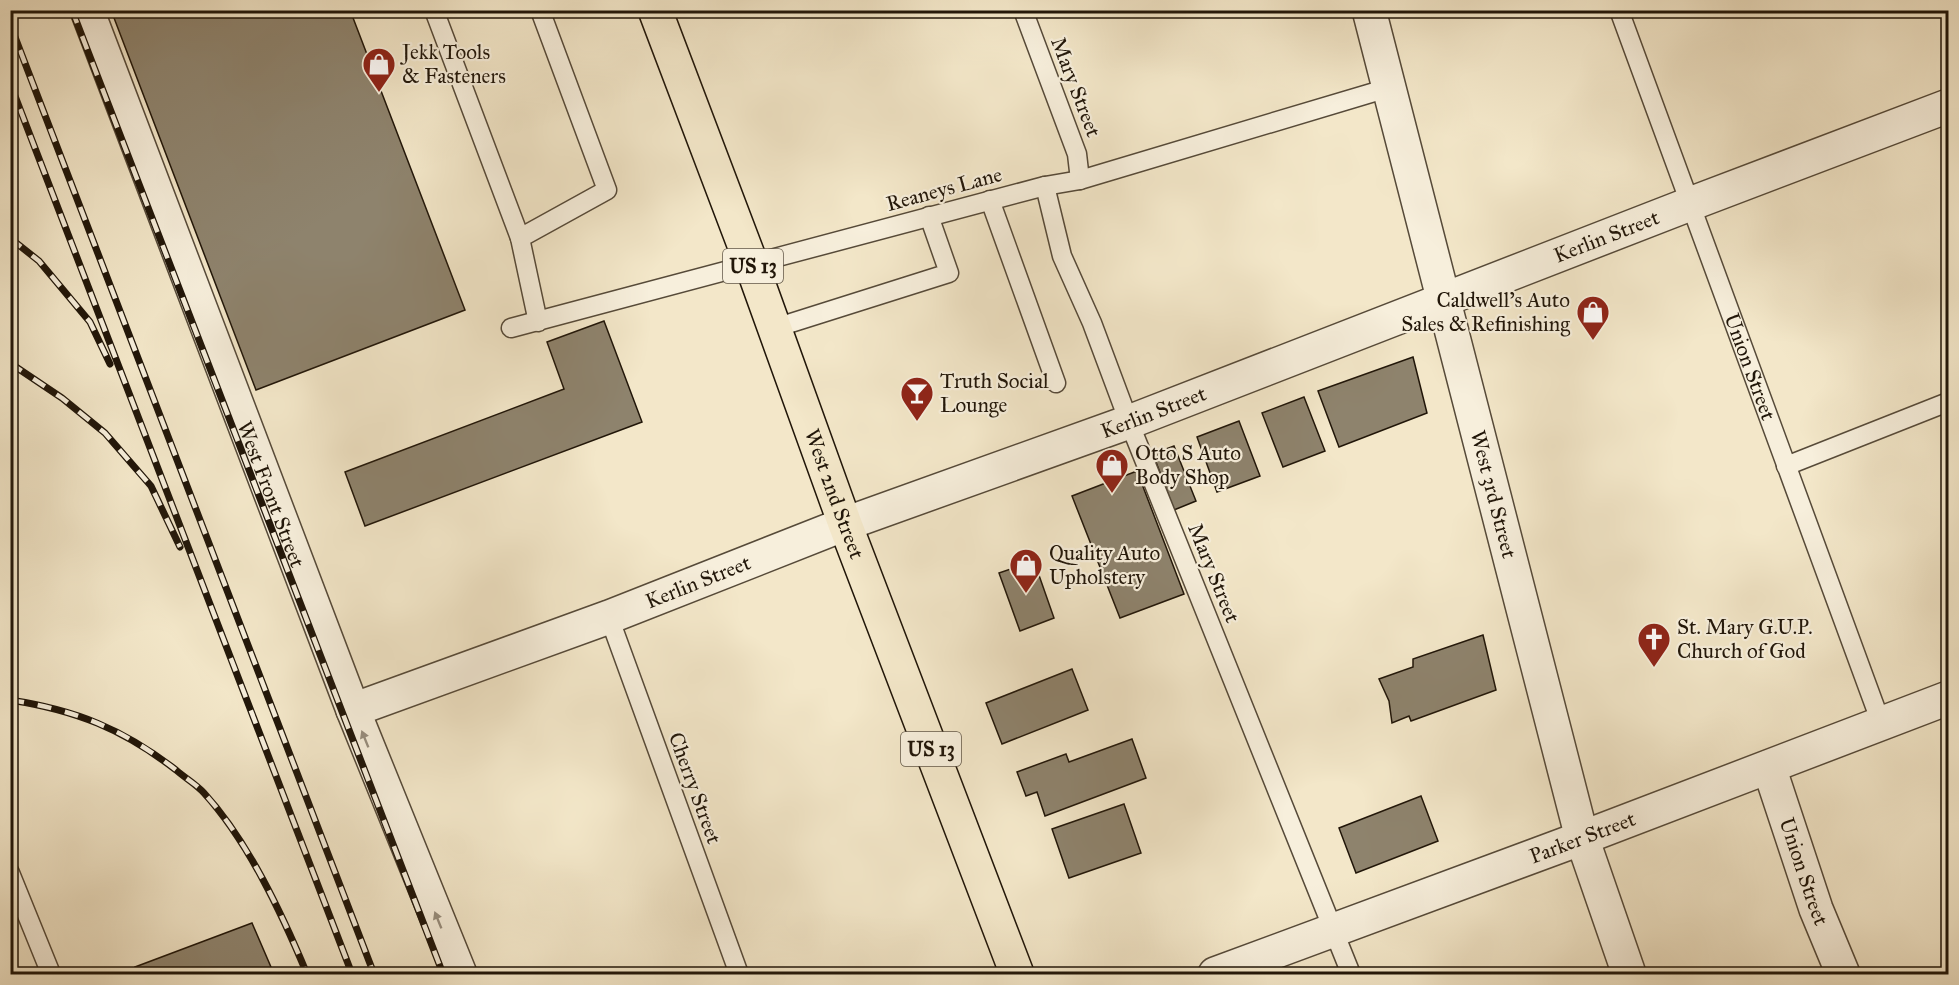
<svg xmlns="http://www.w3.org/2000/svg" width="1959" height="985" viewBox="0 0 1959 985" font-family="'IM FELL Great Primer',serif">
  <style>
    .building { fill: #8e836d; stroke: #211609; stroke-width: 1.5 }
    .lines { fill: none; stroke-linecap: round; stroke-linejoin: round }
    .service-casing { stroke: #564a39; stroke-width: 21 }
    .minor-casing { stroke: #564a39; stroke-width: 36 }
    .primary-casing { stroke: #211609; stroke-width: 36 }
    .service { stroke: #f7efdc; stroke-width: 18 }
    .minor { stroke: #f7efdc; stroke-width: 33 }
    .primary { stroke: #f3e7c9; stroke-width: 33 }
    .rail-casing { stroke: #211609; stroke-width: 7 }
    .rail { stroke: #f7efdc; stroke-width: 4.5; stroke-dasharray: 14; stroke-linecap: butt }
    .oneway { fill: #978d7d }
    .labels { text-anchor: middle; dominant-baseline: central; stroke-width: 4.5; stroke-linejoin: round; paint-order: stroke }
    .shield { fill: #f7efdc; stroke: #615748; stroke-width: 1.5 }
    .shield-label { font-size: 20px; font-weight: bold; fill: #211609 }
    .poi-label { font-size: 21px; fill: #211609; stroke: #f7efdc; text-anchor: start }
    .street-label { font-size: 21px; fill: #211609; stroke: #f7efdc }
  </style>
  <rect width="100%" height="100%" fill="#f3e7c9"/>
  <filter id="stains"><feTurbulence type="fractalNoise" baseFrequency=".00333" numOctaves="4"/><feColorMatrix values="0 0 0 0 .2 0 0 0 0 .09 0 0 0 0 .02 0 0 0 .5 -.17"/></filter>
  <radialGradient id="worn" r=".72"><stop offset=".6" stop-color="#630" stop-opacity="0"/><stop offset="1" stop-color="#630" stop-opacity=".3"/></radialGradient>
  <g class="building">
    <path d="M111 10H350L465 310 256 390Z"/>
    <path d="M604 321 642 422 365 526 345 472 564 389 547 342Z"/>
    <path d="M1413 357 1427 413 1339 447 1318 391Z"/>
    <path d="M1304 397 1325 451 1283 467 1262 413Z"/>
    <path d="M1239 421 1260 476 1217 492 1197 437Z"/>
    <path d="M1174 446 1196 501 1174 510 1153 454Z"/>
    <path d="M1137 471 1184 594 1120 618 1072 496Z"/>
    <path d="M1034 561 1054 618 1020 631 999 573Z"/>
    <path d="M1483 635 1496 690 1411 721 1409 716 1392 723 1389 701 1379 679 1413 667V659Z"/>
    <path d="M1072 669 1088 710 1002 744 986 703Z"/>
    <path d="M1132 739 1146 778 1045 816 1037 792 1026 796 1017 772 1066 754 1069 762Z"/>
    <path d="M1421 796 1438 841 1356 873 1339 828Z"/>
    <path d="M1124 804 1141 853 1069 878 1052 829Z"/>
    <path d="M252 923 274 974H138L135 967Z"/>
  </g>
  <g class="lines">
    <defs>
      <g id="service">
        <path d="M434 10 520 238"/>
        <path d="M1023 10 1077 154 1080 180"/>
        <path id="s1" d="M1619 10 1881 723"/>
        <path d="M1045 186 1062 256 1092 323 1129 422 1351 974"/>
        <path d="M990 200 1056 383"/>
        <path d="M538 322 520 238 607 190 540 10"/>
        <path d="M511 328 1045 186 1080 180 1388 88"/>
        <path d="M775 328 949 273 929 216"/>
        <path d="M1786 466 1948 402"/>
        <path d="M609 617 739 974"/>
        <path d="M10 873 51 974"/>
      </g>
      <g id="minor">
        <path id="s2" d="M87 10 353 710 460 974"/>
        <path id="s3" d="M1369 10 1582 838 1629 974"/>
        <path id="s4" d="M353 710 609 617 845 524 1129 422 1690 204 1948 106"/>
        <path id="s5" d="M1769 767 1816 909 1843 974"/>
        <path id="s6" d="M1215 974 1582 838 1948 698"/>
      </g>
      <g id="primary">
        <path id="s7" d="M655 10 751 263 845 524 1017 974"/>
      </g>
    </defs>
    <use href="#service" class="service-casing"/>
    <use href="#minor" class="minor-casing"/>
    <use href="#primary" class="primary-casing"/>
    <use href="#service" class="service"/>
    <use href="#minor" class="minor"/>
    <use href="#primary" class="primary"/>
    <defs>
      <g id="rail">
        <path d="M72 10 443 974"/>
        <path d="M10 24 374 974"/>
        <path d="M10 83 352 974"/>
        <path d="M10 238 39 261 90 322 110 364"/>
        <path d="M10 363 62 398 105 433 151 486 180 547"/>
        <path d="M10 700C76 710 123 729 176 770 185 778 196 784 204 793 248 841 282 914 307 974"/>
      </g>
    </defs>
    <use href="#rail" class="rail-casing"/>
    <use href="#rail" class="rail"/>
  </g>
  <defs><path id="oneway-solid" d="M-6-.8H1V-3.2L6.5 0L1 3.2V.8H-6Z" transform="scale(1.5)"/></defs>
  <g class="oneway">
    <use href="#oneway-solid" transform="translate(365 739) rotate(-112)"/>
    <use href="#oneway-solid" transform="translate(438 920) rotate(-112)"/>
  </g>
  <defs>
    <symbol id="shop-pin" viewBox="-11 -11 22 30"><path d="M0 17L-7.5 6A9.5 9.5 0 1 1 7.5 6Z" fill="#8f2418" stroke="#f7efdc"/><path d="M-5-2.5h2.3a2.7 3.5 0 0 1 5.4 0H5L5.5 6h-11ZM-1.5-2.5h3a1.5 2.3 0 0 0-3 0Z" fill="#fff"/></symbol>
    <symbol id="bar-pin" viewBox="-11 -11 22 30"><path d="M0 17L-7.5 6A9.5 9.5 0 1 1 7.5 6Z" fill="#8f2418" stroke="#f7efdc"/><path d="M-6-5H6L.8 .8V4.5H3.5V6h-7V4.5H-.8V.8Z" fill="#fff"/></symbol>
    <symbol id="church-pin" viewBox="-11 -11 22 30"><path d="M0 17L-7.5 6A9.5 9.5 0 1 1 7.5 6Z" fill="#8f2418" stroke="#f7efdc"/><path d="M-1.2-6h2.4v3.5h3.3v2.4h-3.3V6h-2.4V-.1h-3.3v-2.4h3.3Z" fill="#fff"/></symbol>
  </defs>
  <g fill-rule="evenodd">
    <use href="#shop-pin" x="360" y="45" width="38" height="52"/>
    <use href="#shop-pin" x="1574" y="293" width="38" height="52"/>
    <use href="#bar-pin" x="898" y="374" width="38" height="52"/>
    <use href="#shop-pin" x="1093" y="446" width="38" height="52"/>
    <use href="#shop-pin" x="1007" y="546" width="38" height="52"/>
    <use href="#church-pin" x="1635" y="620" width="38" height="52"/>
  </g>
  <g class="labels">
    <g class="shield">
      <rect x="723" y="249" width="60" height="34" rx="4.5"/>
      <rect x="901" y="732" width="60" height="34" rx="4.5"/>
    </g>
    <g class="shield-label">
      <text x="753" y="266">US 13</text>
      <text x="931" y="749">US 13</text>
    </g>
    <g class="poi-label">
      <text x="402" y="52">Jekk Tools<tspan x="402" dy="24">&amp; Fasteners</tspan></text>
      <text x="1570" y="300" text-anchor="end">Caldwell's Auto<tspan x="1570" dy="24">Sales &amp; Refinishing</tspan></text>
      <text x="940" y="381">Truth Social<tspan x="940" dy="24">Lounge</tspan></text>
      <text x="1135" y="453">Otto S Auto<tspan x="1135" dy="24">Body Shop</tspan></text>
      <text x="1049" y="553">Quality Auto<tspan x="1049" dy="24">Upholstery</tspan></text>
      <text x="1677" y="627">St. Mary G.U.P.<tspan x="1677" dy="24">Church of God</tspan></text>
    </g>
    <g class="street-label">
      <text transform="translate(1076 87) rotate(69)">Mary Street</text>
      <text transform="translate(944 189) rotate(-15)">Reaneys Lane</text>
      <text stroke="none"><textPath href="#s4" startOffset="1340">Kerlin Street</textPath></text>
      <text stroke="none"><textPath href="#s1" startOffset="380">Union Street</textPath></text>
      <text stroke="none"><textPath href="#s4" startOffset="854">Kerlin Street</textPath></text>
      <text stroke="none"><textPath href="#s2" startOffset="518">West Front Street</textPath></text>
      <text stroke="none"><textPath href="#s7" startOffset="516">West 2nd Street</textPath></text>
      <text stroke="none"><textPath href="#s3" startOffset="500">West 3rd Street</textPath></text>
      <text transform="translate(1214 573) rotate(68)">Mary Street</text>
      <text stroke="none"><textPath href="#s4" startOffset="368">Kerlin Street</textPath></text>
      <text transform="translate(695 788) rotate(70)">Cherry Street</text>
      <text stroke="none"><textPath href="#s6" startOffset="392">Parker Street</textPath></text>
      <text stroke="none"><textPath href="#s5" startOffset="110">Union Street</textPath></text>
    </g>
  </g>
  <rect width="1959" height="985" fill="none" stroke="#f3e7c9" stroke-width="36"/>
  <rect x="12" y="12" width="1935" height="961" fill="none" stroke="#211609" stroke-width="3"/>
  <rect x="18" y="18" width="1923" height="949" fill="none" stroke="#211609" stroke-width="1.5"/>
  <rect width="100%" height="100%" filter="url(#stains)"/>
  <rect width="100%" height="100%" fill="url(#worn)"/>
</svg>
